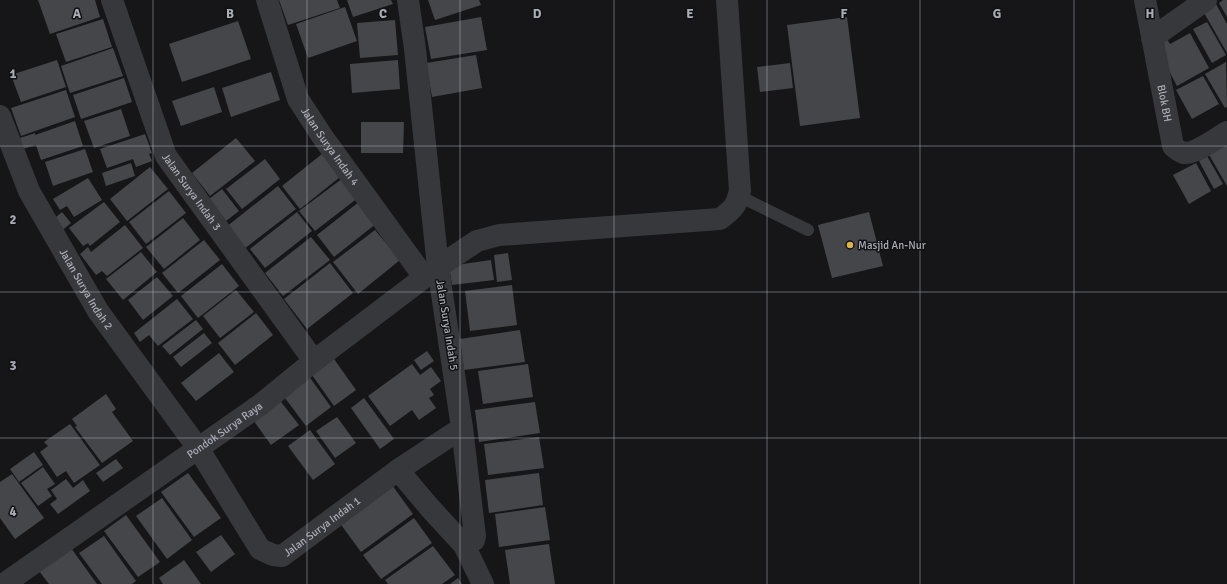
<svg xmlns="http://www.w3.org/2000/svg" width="1227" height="584" viewBox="0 0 1227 584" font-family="Signika,sans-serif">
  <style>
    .building { fill: #45464a }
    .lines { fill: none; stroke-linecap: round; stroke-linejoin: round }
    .lane { stroke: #37383c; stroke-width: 12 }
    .street { stroke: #37383c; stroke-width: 22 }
    .grid { fill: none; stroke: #aaadb6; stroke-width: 1; stroke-opacity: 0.55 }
    .poi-dot { fill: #dcb349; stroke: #111113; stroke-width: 1.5 }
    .labels { text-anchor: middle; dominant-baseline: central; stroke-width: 3; stroke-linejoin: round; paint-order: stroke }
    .street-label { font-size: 11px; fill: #aaadb6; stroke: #111113 }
    .poi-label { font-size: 11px; fill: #aaadb6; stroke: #111113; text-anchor: start }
    .grid-label { font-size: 13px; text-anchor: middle; font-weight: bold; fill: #aaadb6; stroke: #111113; stroke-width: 3; stroke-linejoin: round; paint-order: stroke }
  </style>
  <rect width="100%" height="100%" fill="#161618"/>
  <g class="building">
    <path d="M38 0H95L100 17 50 34Z"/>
    <path d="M279 0H337L340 8 288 25Z"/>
    <path d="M347 0H391L393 4 353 17Z"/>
    <path d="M428 0H479L481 5 435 20Z"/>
    <path d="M1223 0H1227V17L1219 3Z"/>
    <path d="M1216 4 1227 24V53L1203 11Z"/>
    <path d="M345 7 357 41 308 58 296 24Z"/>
    <path d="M481 17 487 50 431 59 425 27Z"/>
    <path d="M847 17 860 118 800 126 787 25Z"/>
    <path d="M103 19 112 47 66 62 56 34Z"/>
    <path d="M395 20 398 55 360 58 357 23Z"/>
    <path d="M238 21 251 59 182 82 169 44Z"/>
    <path d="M1207 22 1226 55 1212 63 1193 29Z"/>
    <path d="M1190 33 1209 68 1177 86 1158 50 1164 34 1170 44Z"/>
    <path d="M113 48 123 76 70 93 61 66Z"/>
    <path d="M476 55 482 88 432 97 426 63Z"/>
    <path d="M57 60 66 87 21 102 11 75Z"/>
    <path d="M398 60 400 89 352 93 350 64Z"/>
    <path d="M1226 62 1227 107 1225 108 1205 74Z"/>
    <path d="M790 63 793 88 760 92 757 67Z"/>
    <path d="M271 72 280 100 231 117 222 88Z"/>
    <path d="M1203 76 1219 104 1192 119 1176 90Z"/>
    <path d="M124 78 132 102 81 119 73 95Z"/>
    <path d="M214 87 222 112 181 126 172 101Z"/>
    <path d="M66 90 75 117 21 136 11 108Z"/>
    <path d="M121 109 130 136 94 148 84 121Z"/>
    <path d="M75 121 83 146 41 160 36 145 23 149 20 138 35 133V135Z"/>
    <path d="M361 122H404L403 153H361Z"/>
    <path d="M145 134 152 153 149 154 152 161 136 167 133 159 107 168 100 149Z"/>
    <path d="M236 138 255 161 210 196 192 173Z"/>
    <path d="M1227 144V186L1204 146Z"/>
    <path d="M85 149 93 172 53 186 45 162Z"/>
    <path d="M322 154 340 177 300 209 282 186Z"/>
    <path d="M1207 156 1223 184 1214 189 1199 161Z"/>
    <path d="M265 159 280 179 242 209 226 189Z"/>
    <path d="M131 163 135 176 106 186 102 173Z"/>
    <path d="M1196 163 1211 191 1189 204 1173 175Z"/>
    <path d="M150 167 168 189 127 221 110 199Z"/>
    <path d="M88 178 102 200 74 217 67 206 60 210 53 199Z"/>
    <path d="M343 178 359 197 315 231 299 211Z"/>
    <path d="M278 186 296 209 244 249 226 227Z"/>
    <path d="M222 189 239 211 226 221 209 199Z"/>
    <path d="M169 191 186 213 146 244 129 222Z"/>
    <path d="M104 202 120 222 90 246 88 243 83 246 69 228Z"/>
    <path d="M359 202 377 223 334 257 317 235Z"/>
    <path d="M62 212 71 223 58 234 49 223Z"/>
    <path d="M297 212 312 231 265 268 250 249Z"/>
    <path d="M869 212 883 266 832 278 818 225Z"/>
    <path d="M183 218 200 240 164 269 146 247Z"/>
    <path d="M125 225 143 248 107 276 102 271 96 275 80 254 88 247 91 252Z"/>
    <path d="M375 230 400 260 358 294 333 262Z"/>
    <path d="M311 237 330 260 283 296 265 273Z"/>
    <path d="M204 240 220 260 178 293 162 273Z"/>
    <path d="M141 252 157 272 123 300 106 279Z"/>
    <path d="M508 253 512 280 497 282 494 255Z"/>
    <path d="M491 260 494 280 452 285 449 266Z"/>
    <path d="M330 263 353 293 307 329 284 299Z"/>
    <path d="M222 264 239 286 198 318 181 296Z"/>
    <path d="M157 277 173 296 143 320 128 300Z"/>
    <path d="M512 285 517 325 470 331 465 291Z"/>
    <path d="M236 290 254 312 220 338 203 316Z"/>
    <path d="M177 299 193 319 158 346 149 335 140 342 134 333Z"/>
    <path d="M256 313 273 335 235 365 218 343Z"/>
    <path d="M196 320 203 329 170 355 162 346Z"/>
    <path d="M520 330 525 362 464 370 460 339Z"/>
    <path d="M204 333 212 343 181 367 173 357Z"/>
    <path d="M427 351 434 361 421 370 414 360Z"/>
    <path d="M219 353 234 372 196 401 181 383Z"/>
    <path d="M334 359 356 390 334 406 312 375Z"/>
    <path d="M412 364 420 375 431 367 441 381 430 389 434 395 429 398 436 408 419 420 412 410 390 426 368 396Z"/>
    <path d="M528 364 533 397 483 404 478 371Z"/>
    <path d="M308 375 331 407 306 426 282 394Z"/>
    <path d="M106 394 116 409 112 412 133 441 102 463 75 427 77 426 72 419Z"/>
    <path d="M278 398 299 425 271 445 251 417Z"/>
    <path d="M364 398 394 439 380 449 351 408Z"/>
    <path d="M535 402 540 433 479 442 475 410Z"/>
    <path d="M337 417 356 443 335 458 316 431Z"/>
    <path d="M70 424 100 465 74 483 66 471 57 477 40 452 48 446 44 442Z"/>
    <path d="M310 430 335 464 313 480 288 446Z"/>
    <path d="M539 437 544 468 488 475 484 444Z"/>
    <path d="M34 452 43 465 19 482 10 469Z"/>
    <path d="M116 459 123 468 103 482 96 473Z"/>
    <path d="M43 467 55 484 47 489 52 496 38 506 21 483Z"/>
    <path d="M188 473 221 518 194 537 161 492Z"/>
    <path d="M539 473 543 505 489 513 485 480Z"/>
    <path d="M12 474 44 518 15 539 0 518V482Z"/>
    <path d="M66 479 73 488 83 480 90 491 58 514 50 504 57 499 51 490Z"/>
    <path d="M392 485 413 514 361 552 339 522Z"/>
    <path d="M162 498 192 540 167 559 136 516Z"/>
    <path d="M545 507 550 540 499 547 495 514Z"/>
    <path d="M126 515 160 562 138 577 104 531Z"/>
    <path d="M414 518 432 543 381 579 363 555Z"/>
    <path d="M221 535 235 554 211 572 196 552Z"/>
    <path d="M104 536 136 581 132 584H102L79 553Z"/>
    <path d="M549 544 555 584H510L505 550Z"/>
    <path d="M433 546 455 575 442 584H388L385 580Z"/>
    <path d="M71 548 97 584H49L39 571Z"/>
    <path d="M184 560 201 584H163L159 578Z"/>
    <path d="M458 578 462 584H450Z"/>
  </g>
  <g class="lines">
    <path class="lane" d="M739 196 808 230"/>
    <g class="street">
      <path id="s1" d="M112 0 166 156 314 361"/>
      <path id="s2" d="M267 0 298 99 322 136 424 277"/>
      <path id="s3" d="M1145 0 1173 146C1176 149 1180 152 1184 153 1195 154 1217 138 1227 132"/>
      <path d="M1152 38 1206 0"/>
      <path id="s4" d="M0 116 29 191 98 311 198 448 260 549 273 555 282 556 398 470 462 428"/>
      <path d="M398 470 430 508 464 545 474 540 475 536 462 428 438 267 415 49 408 0"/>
      <path d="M464 545 483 584"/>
      <path id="s5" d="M4 584 260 405 314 361 438 267 477 241 499 235 720 219C733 209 736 207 740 191L727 0"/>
    </g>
  </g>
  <path class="grid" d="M153 0V584M307 0V584M460 0V584M614 0V584M767 0V584M920 0V584M1074 0V584M0 146H1227M0 292H1227M0 438H1227"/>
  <circle class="poi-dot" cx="850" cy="245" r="4"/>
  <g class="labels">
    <g class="street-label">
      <text stroke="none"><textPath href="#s3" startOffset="105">Blok BH</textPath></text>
      <text stroke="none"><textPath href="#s2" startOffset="161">Jalan Surya Indah 4</textPath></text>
      <text stroke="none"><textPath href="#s1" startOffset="209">Jalan Surya Indah 3</textPath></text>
      <text stroke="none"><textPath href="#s4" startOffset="194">Jalan Surya Indah 2</textPath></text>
      <text transform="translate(447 325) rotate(81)">Jalan Surya Indah 5</text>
      <text stroke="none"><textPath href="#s5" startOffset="269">Pondok Surya Raya</textPath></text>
      <text stroke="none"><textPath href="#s4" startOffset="580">Jalan Surya Indah 1</textPath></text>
    </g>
    <g class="poi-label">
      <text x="858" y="245">Masjid An-Nur</text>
    </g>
  </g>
  <g class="grid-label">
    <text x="77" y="18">A</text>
    <text x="230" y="18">B</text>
    <text x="383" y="18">C</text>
    <text x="537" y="18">D</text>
    <text x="690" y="18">E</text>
    <text x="844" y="18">F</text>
    <text x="997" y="18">G</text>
    <text x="1150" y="18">H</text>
    <text x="13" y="78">1</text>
    <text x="13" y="224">2</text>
    <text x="13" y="370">3</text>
    <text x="13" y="516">4</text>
  </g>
</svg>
